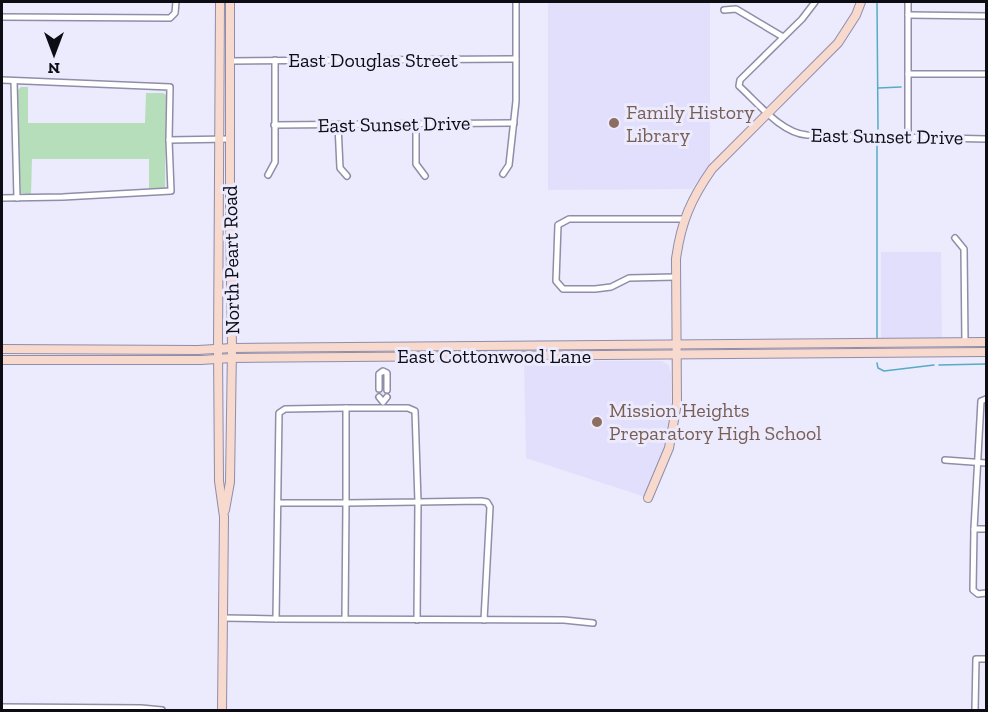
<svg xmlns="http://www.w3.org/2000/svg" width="988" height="712" viewBox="0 0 988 712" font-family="'Zilla Slab',serif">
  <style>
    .built { fill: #e2dffd }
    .green { fill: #b6deba }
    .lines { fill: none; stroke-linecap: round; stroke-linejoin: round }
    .stream { stroke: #54adc4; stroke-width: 1.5 }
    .street-casing { stroke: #908da9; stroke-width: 8 }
    .secondary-casing { stroke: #908da9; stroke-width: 10 }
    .street { stroke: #fff; stroke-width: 5 }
    .secondary { stroke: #f7d9ce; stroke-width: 8 }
    .education-dot { fill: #8d6e63; stroke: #eceafd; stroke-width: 2 }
    .labels { text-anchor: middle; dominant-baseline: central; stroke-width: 6; stroke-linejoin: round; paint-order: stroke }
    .street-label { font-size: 20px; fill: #0d0c15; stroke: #eceafd }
    .education-label { font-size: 20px; fill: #785e54; stroke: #eceafd; text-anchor: start }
  </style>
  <rect width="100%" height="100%" fill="#eceafd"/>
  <g class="built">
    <path d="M548 2H710V164L692 189 548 190Z"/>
    <path d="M881 252H941L942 340 881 341Z"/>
    <path d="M564 361H662L669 365 671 374V402L668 430 660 462 645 497 526 458 524 364H560Z"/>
  </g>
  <path class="green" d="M21 87H28V123H145L146 93H163L166 95 165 188 149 189V159H32L31 195 21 193 16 110 17 91Z"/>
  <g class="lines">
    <g class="stream">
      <path d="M877 2 878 129"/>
      <path d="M878 88 901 87"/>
      <path d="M877 338V144"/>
      <path d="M877 363 878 368 884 371 934 365"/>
      <path d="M939 365 986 364"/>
    </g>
    <defs>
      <g id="street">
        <path d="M815 2 802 19 740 80 739 86C758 103 781 133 807 135L986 139"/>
        <path d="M908 2V136"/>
        <path d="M724 10 736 9 783 37"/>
        <path d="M908 15 986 16"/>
        <path d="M2 17 170 18 175 13 176 2"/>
        <path d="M230 61 516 59"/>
        <path d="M908 74H986"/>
        <path d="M2 80 170 87 169 140 171 191 63 197 2 198"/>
        <path d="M14 81 17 198"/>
        <path d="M416 124V164L425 176"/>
        <path d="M274 125 514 123"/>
        <path d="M338 125 340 168 347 176"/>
        <path d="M169 140 230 139"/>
        <path d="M503 174 509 165 516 101V2"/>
        <path d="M268 175 275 162V60"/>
        <path d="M955 238 964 249 965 342"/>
        <path d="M676 277 629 278 611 287 595 289H563L556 281 558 225 569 219H684"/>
        <path d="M379 389V374L383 371 387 373V390"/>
        <path d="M379 397 383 402 387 397"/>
        <path d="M986 399 981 401 974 529 973 590 978 594 986 593"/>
        <path d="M346 408 285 409 279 413 276 619 564 620 593 623"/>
        <path d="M346 408H408L415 411 418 502 346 503Z"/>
        <path d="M945 460 986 463"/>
        <path d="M278 503H346L345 619"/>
        <path d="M974 529H986"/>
        <path d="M223 618 276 619"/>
        <path d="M417 620 418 502 481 501 487 502 490 507 484 620"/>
        <path d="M2 707 141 708 162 710"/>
        <path d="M975 710 976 659H986"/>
      </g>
      <g id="secondary">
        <path d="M220 2 218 348 219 481 224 517 222 710"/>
        <path d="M2 349 198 350 232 348 986 342"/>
        <path d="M2 360H201L232 358 986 352"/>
        <path d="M648 498 669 448 677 403 676 259C681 222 691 199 712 169L838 43 856 15 861 2"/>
        <path d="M225 510 230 482 232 348 230 207V2"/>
      </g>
    </defs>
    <use href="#street" class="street-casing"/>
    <use href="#secondary" class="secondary-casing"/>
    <use href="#street" class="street"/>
    <use href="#secondary" class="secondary"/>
  </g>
  <g class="education-dot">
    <circle cx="614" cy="123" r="6"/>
    <circle cx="597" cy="422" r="6"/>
  </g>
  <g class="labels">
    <g class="street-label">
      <text x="373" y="60">East Douglas Street</text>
      <text transform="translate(394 124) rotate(-1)">East Sunset Drive</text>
      <text transform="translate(887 136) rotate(1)">East Sunset Drive</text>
      <text transform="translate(231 260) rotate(-91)">North Peart Road</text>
      <text x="494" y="356">East Cottonwood Lane</text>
    </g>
    <g class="education-label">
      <text x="626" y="112">Family History<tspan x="626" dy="23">Library</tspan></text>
      <text x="609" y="410">Mission Heights<tspan x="609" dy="23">Preparatory High School</tspan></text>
    </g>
  </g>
  <rect width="988" height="712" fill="none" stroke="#0d0c15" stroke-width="6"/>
  <g transform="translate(54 54) rotate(180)" stroke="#eceafd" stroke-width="4.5" paint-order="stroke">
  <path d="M0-4.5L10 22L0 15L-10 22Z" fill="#0d0c15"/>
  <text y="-9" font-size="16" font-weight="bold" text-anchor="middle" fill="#0d0c15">N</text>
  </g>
</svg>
